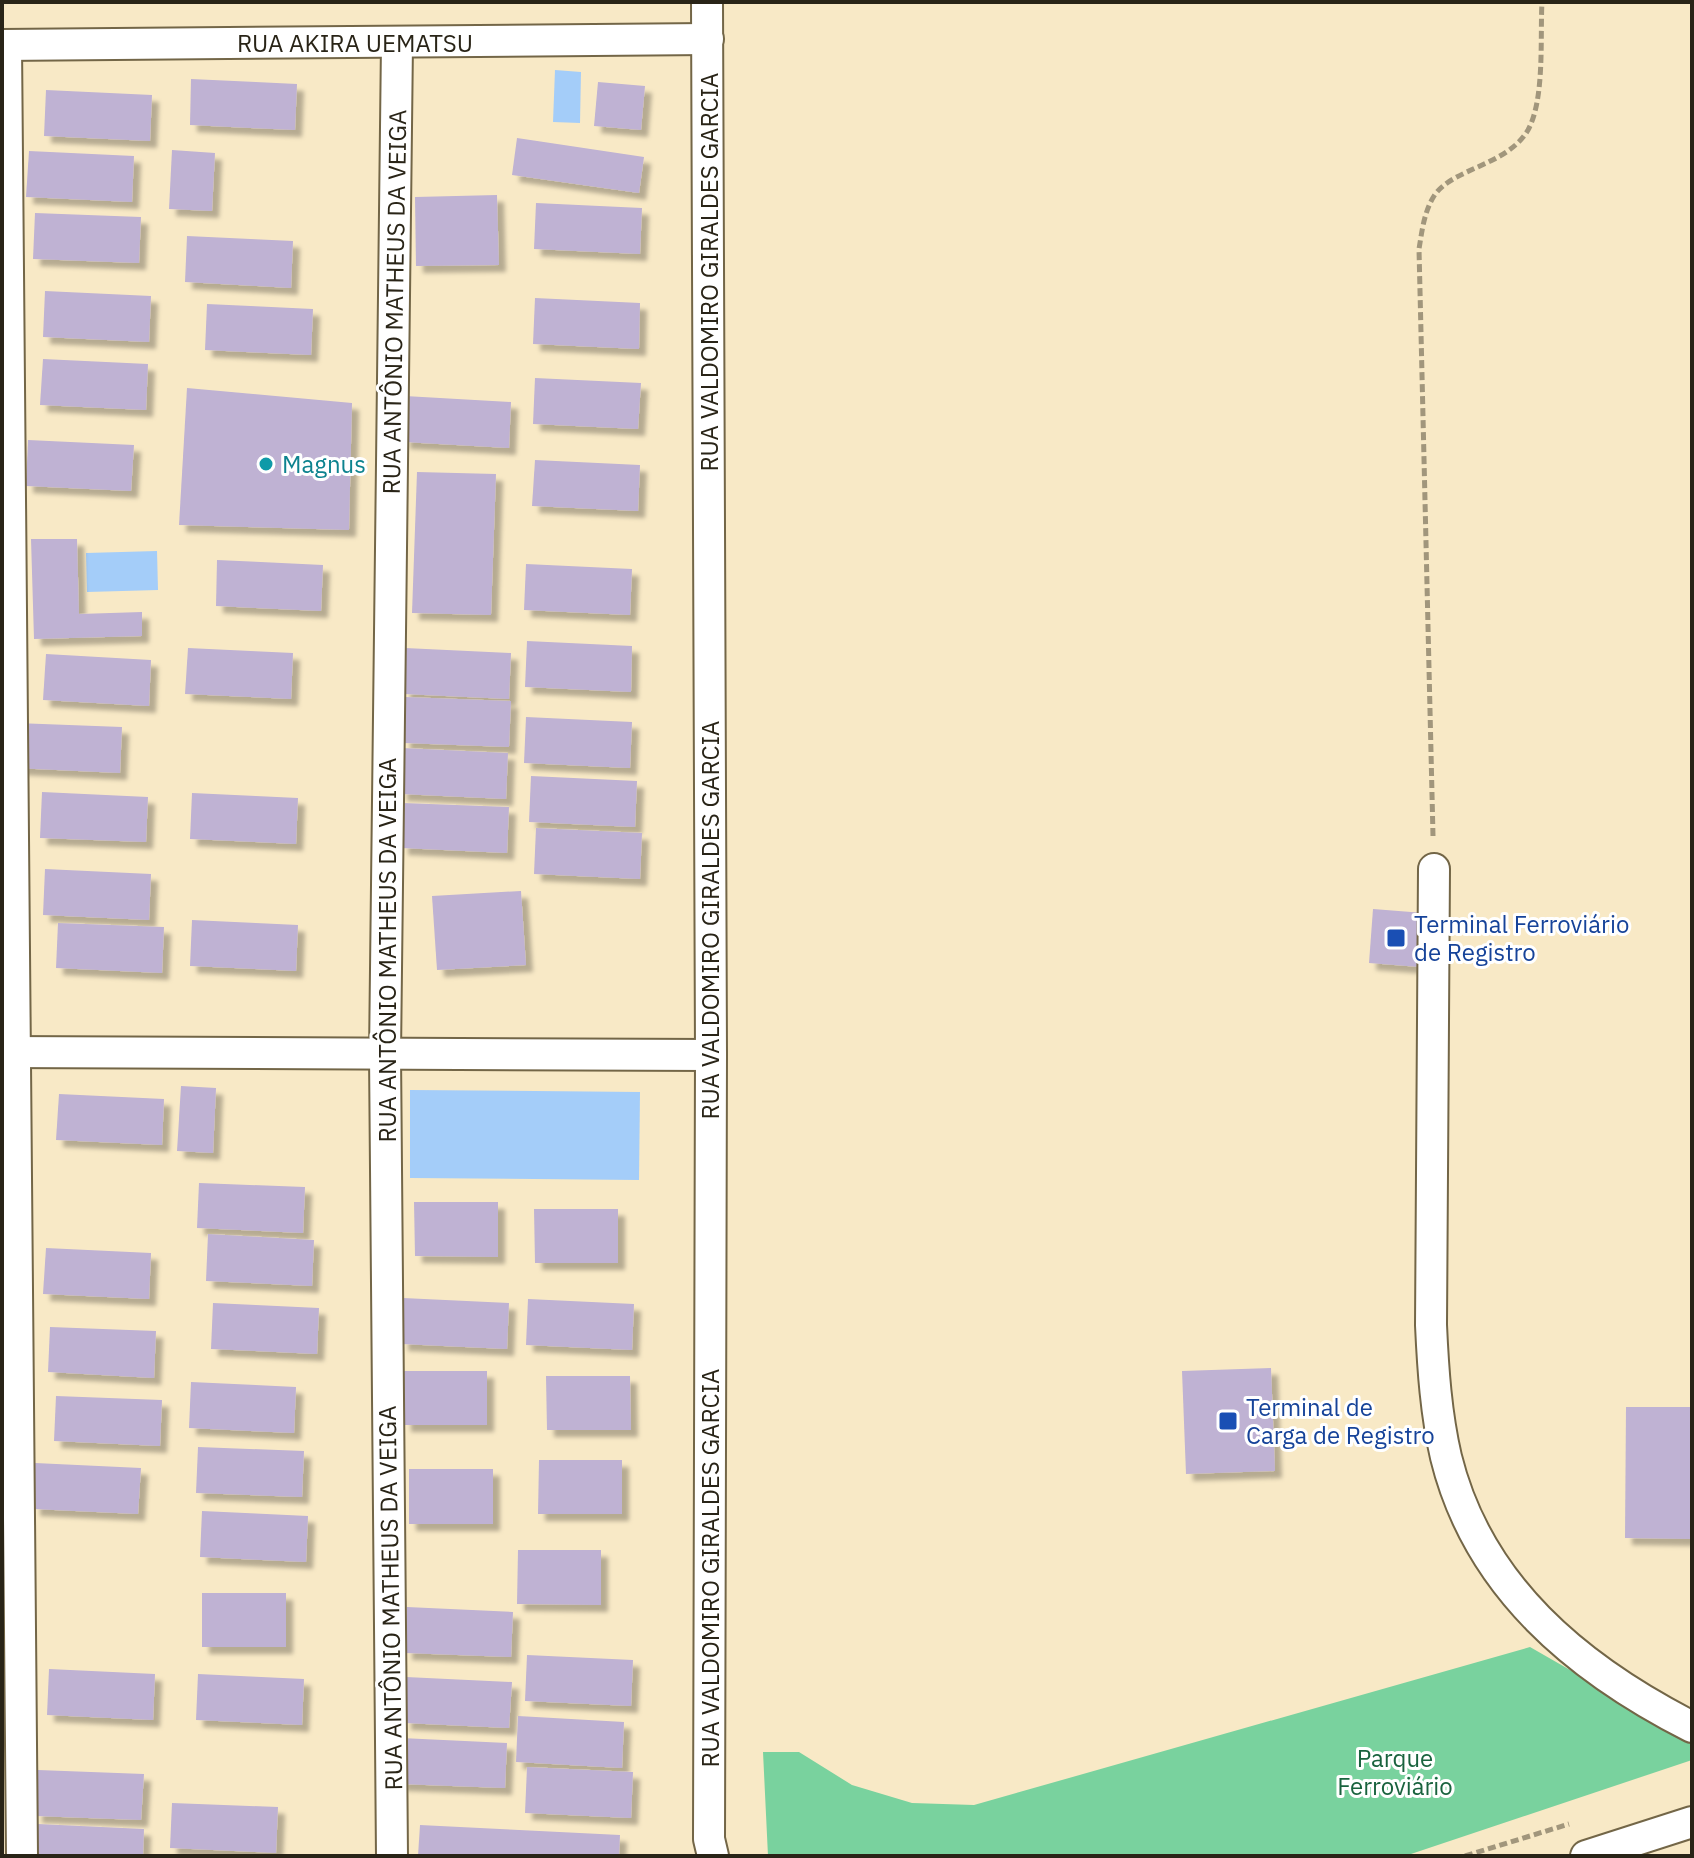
<svg xmlns="http://www.w3.org/2000/svg" width="1694" height="1858" viewBox="0 0 1694 1858" font-family="'IBM Plex Sans',sans-serif">
  <style>
    .green { fill: #79d29e }
    .water { fill: #a4cdf9 }
    .building { fill: #bfb2d3; filter: url(#shadow) }
    .lines { fill: none; stroke-linecap: round; stroke-linejoin: round }
    .street-casing { stroke: #736647; stroke-width: 34 }
    .path { stroke: #a1967c; stroke-width: 5; stroke-dasharray: 8 4; stroke-linecap: butt }
    .street { stroke: #fff; stroke-width: 30 }
    .culture-dot { fill: #0f9aa8; stroke: #fff; stroke-width: 3 }
    .transit-dot { fill: #1a4fb4; stroke: #fff; stroke-width: 3 }
    .labels { text-anchor: middle; dominant-baseline: central; stroke-width: 6; stroke-linejoin: round; paint-order: stroke }
    .street-label { font-size: 24px; fill: #292417; stroke: #fff }
    .culture-label { font-size: 24px; fill: #0d838f; stroke: #fff; text-anchor: start }
    .transit-label { font-size: 24px; fill: #164399; stroke: #fff; text-anchor: start }
    .park-label { font-size: 24px; fill: #19633e; stroke: #fff }
  </style>
  <defs>
    <filter id="shadow"><feDropShadow dx="7" dy="7" stdDeviation="2" flood-color="#0004"/></filter>
  </defs>
  <rect width="100%" height="100%" fill="#f8e9c6"/>
  <path class="green" d="M1530 1647 1692 1740V1760L1405 1856H768L763 1752H799L852 1785 912 1803 974 1805Z"/>
  <g class="water">
    <path d="M555 70 581 72 580 123 553 122Z"/>
    <path d="M157 551 158 590 87 592 86 553Z"/>
    <path d="M410 1090 640 1092 639 1180 410 1178Z"/>
  </g>
  <g class="building">
    <path d="M191 79 297 84 295 130 190 125Z"/>
    <path d="M598 82 645 86 641 130 594 126Z"/>
    <path d="M46 90 152 95 150 141 44 136Z"/>
    <path d="M517 138 644 157 639 193 512 175Z"/>
    <path d="M172 150 215 153 212 211 169 209Z"/>
    <path d="M29 151 134 156 132 202 26 197Z"/>
    <path d="M497 195 499 265 416 266 415 197Z"/>
    <path d="M536 203 642 208 640 254 534 249Z"/>
    <path d="M35 213 141 217 139 263 33 259Z"/>
    <path d="M187 236 293 241 291 288 185 282Z"/>
    <path d="M45 291 151 296 149 342 43 337Z"/>
    <path d="M535 298 640 303 639 349 533 344Z"/>
    <path d="M207 304 313 309 311 355 205 350Z"/>
    <path d="M43 359 148 364 146 410 40 405Z"/>
    <path d="M535 378 641 383 638 429 533 424Z"/>
    <path d="M187 388 352 403 349 530 179 525Z"/>
    <path d="M405 396 511 402 509 448 403 442Z"/>
    <path d="M28 440 134 445 131 491 26 486Z"/>
    <path d="M535 460 640 465 638 511 532 506Z"/>
    <path d="M417 472 496 474 491 615 412 613Z"/>
    <path d="M31 539H77L79 614 142 612V636L34 639Z"/>
    <path d="M217 560 323 565 321 611 216 606Z"/>
    <path d="M526 564 632 569 630 615 524 610Z"/>
    <path d="M527 641 632 646 631 692 525 687Z"/>
    <path d="M188 648 293 653 291 699 185 694Z"/>
    <path d="M405 648 511 653 509 699 403 694Z"/>
    <path d="M46 654 151 660 149 706 43 700Z"/>
    <path d="M405 697 511 701 509 747 403 743Z"/>
    <path d="M526 717 632 722 630 768 524 763Z"/>
    <path d="M16 723 122 727 120 773 14 768Z"/>
    <path d="M402 748 508 753 506 799 400 794Z"/>
    <path d="M531 776 637 781 635 827 529 822Z"/>
    <path d="M42 792 148 797 146 842 40 838Z"/>
    <path d="M192 793 298 798 296 844 190 839Z"/>
    <path d="M403 803 509 807 507 853 401 848Z"/>
    <path d="M536 828 642 833 640 879 534 874Z"/>
    <path d="M45 869 151 874 149 920 43 915Z"/>
    <path d="M521 891 526 965 437 970 432 896Z"/>
    <path d="M1373 909 1424 913 1420 967 1369 963Z"/>
    <path d="M192 920 298 925 296 971 190 966Z"/>
    <path d="M58 923 164 927 162 973 56 968Z"/>
    <path d="M181 1086 216 1088 213 1153 177 1151Z"/>
    <path d="M59 1094 164 1099 162 1145 56 1140Z"/>
    <path d="M199 1183 305 1187 303 1233 197 1228Z"/>
    <path d="M414 1202H498V1257L415 1256Z"/>
    <path d="M534 1209H618V1263H535Z"/>
    <path d="M208 1234 314 1240 312 1286 206 1281Z"/>
    <path d="M46 1248 151 1253 149 1299 43 1294Z"/>
    <path d="M403 1298 509 1303 507 1349 401 1344Z"/>
    <path d="M528 1299 634 1304 632 1350 526 1345Z"/>
    <path d="M213 1303 319 1308 317 1354 211 1349Z"/>
    <path d="M50 1327 156 1331 154 1378 48 1372Z"/>
    <path d="M1271 1368 1275 1471 1186 1474 1182 1371Z"/>
    <path d="M403 1371H487V1425H404Z"/>
    <path d="M546 1376H630L631 1430H547Z"/>
    <path d="M191 1382 296 1387 294 1433 189 1428Z"/>
    <path d="M56 1396 162 1400 160 1446 54 1441Z"/>
    <path d="M1626 1407H1692V1539L1625 1538Z"/>
    <path d="M198 1447 304 1451 302 1497 196 1493Z"/>
    <path d="M539 1460H622V1514H538Z"/>
    <path d="M35 1463 141 1468 138 1514 33 1509Z"/>
    <rect x="409" y="1469" width="84" height="55"/>
    <path d="M202 1511 308 1516 306 1562 200 1557Z"/>
    <path d="M518 1550H601V1605L517 1604Z"/>
    <rect x="202" y="1593" width="84" height="54"/>
    <path d="M407 1607 513 1612 511 1657 405 1653Z"/>
    <path d="M527 1655 633 1660 631 1706 525 1701Z"/>
    <path d="M49 1669 155 1674 153 1720 47 1715Z"/>
    <path d="M198 1674 304 1679 302 1725 196 1720Z"/>
    <path d="M406 1677 512 1682 509 1728 404 1723Z"/>
    <path d="M518 1716 624 1722 622 1768 516 1762Z"/>
    <path d="M401 1738 507 1743 505 1788 399 1784Z"/>
    <path d="M527 1767 633 1772 631 1818 525 1813Z"/>
    <path d="M38 1770 144 1774 141 1820 35 1816Z"/>
    <path d="M172 1803 278 1807 276 1853 170 1848Z"/>
    <path d="M38 1824 144 1829 143 1856H36Z"/>
    <path d="M420 1825 620 1835 619 1856H418Z"/>
  </g>
  <g class="lines">
    <defs>
      <g id="street">
        <path d="M707 2 711 1055 709 1839 713 1856"/>
        <path d="M2 45 708 39"/>
        <path d="M6 45 22 1856"/>
        <path d="M1434 869 1431 1325C1433 1369 1436 1414 1446 1457 1478 1587 1578 1669 1692 1727"/>
        <path d="M2 1052 711 1055"/>
        <path d="M392 1856 385 1054 397 43"/>
        <path d="M1586 1856 1692 1822"/>
      </g>
    </defs>
    <use href="#street" class="street-casing"/>
    <g class="path">
      <path d="M1433 836 1419 249C1422 231 1424 212 1434 196 1452 168 1507 166 1528 130 1545 99 1540 37 1542 2"/>
      <path d="M1465 1856 1569 1824"/>
    </g>
    <use href="#street" class="street"/>
  </g>
  <circle class="culture-dot" cx="266" cy="464" r="8"/>
  <g class="transit-dot">
    <rect x="1386" y="928" width="20" height="20" rx="4"/>
    <rect x="1218" y="1411" width="20" height="20" rx="4"/>
  </g>
  <g class="labels">
    <g class="street-label">
      <text x="355" y="43">RUA AKIRA UEMATSU</text>
      <text transform="translate(709 272) rotate(-90)">RUA VALDOMIRO GIRALDES GARCIA</text>
      <text transform="translate(394 302) rotate(-89)">RUA ANTÔNIO MATHEUS DA VEIGA</text>
      <text transform="translate(710 920) rotate(-90)">RUA VALDOMIRO GIRALDES GARCIA</text>
      <text transform="translate(387 950) rotate(-90)">RUA ANTÔNIO MATHEUS DA VEIGA</text>
      <text transform="translate(710 1568) rotate(-90)">RUA VALDOMIRO GIRALDES GARCIA</text>
      <text transform="translate(390 1598) rotate(-91)">RUA ANTÔNIO MATHEUS DA VEIGA</text>
    </g>
    <g class="culture-label">
      <text x="282" y="464">Magnus</text>
    </g>
    <g class="transit-label">
      <text x="1414" y="924">Terminal Ferroviário<tspan x="1414" dy="28">de Registro</tspan></text>
      <text x="1246" y="1407">Terminal de<tspan x="1246" dy="28">Carga de Registro</tspan></text>
    </g>
    <g class="park-label">
      <text x="1395" y="1758">Parque<tspan x="1395" dy="28">Ferroviário</tspan></text>
    </g>
  </g>
  <rect width="1694" height="1858" fill="none" stroke="#292417" stroke-width="8"/>
</svg>
